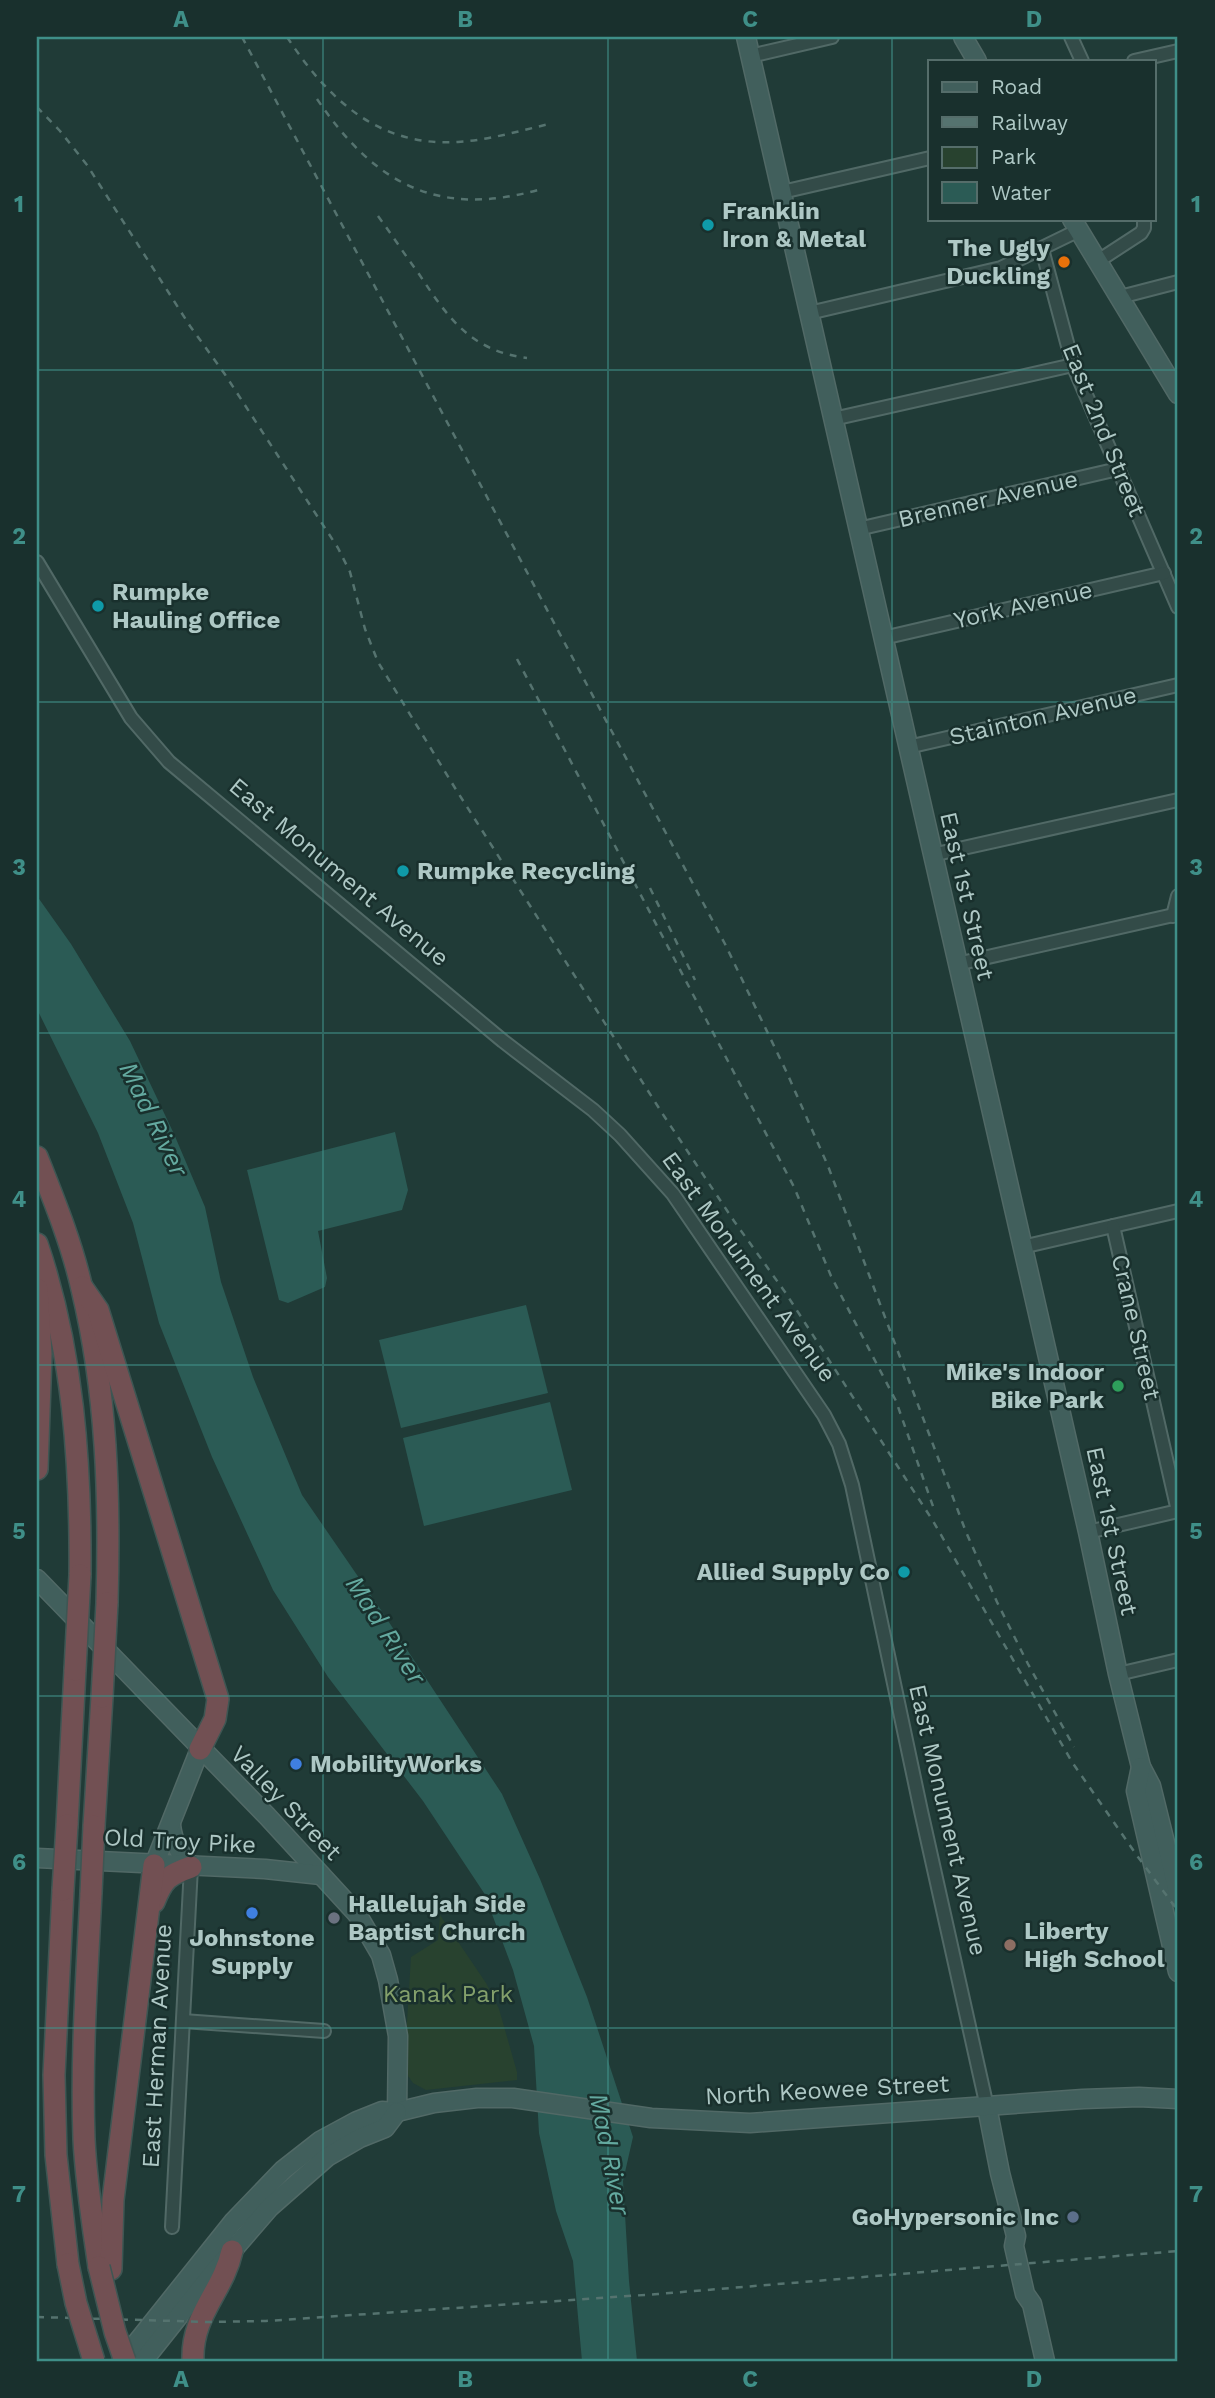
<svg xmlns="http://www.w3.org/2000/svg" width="1215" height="2398" viewBox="0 0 1215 2398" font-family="'Work Sans',sans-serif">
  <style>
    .green { fill: #28422f }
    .water { fill: #2b5b55 }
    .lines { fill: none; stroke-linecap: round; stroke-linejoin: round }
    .street-casing { stroke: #516966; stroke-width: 16 }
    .secondary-casing { stroke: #516966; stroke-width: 21 }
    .highway-casing { stroke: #3e5653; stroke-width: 24 }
    .street { stroke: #334b48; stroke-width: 12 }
    .secondary { stroke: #415f5c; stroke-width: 18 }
    .highway { stroke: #725053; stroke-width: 21 }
    .rail { stroke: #55736f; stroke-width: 2.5; stroke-dasharray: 7 7; stroke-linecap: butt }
    .highway-bridge-casing { stroke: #3e5653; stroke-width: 24; stroke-linecap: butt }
    .highway-bridge { stroke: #725053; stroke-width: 21 }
    .grid { fill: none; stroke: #3f8f88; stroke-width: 2; stroke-opacity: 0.55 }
    .culture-dot { fill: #0f9aa8; stroke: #19302d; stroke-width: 2.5 }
    .food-dot { fill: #e8710a; stroke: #19302d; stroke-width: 2.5 }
    .leisure-dot { fill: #2e9e5b; stroke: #19302d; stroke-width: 2.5 }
    .shop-dot { fill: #3f7fe0; stroke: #19302d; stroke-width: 2.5 }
    .worship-dot { fill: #6b7280; stroke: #19302d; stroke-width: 2.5 }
    .education-dot { fill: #8d6e63; stroke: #19302d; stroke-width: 2.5 }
    .service-dot { fill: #5c6f8a; stroke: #19302d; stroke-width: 2.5 }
    .labels { text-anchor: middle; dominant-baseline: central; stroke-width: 5; stroke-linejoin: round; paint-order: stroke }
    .poi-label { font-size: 24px; font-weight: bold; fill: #aec8c5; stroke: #19302d; text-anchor: start }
    .street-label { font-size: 24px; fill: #aec8c5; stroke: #19302d }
    .park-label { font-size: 24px; fill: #84a06b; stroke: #19302d }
    .water-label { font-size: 26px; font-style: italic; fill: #64aaa0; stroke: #19302d }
    .neatline { fill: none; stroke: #3f8f88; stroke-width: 2.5 }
    .grid-label { font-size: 23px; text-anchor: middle; font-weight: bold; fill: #3f8f88 }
  </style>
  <rect width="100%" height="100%" fill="#203b37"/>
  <path class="green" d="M440 1915 486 1983 499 2009 517 2072V2080L426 2090 413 2083 404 2070 411 1957 438 1940Z"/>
  <g class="water">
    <path d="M37 896 71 944 130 1041 174 1134 205 1207 221 1282 253 1377 302 1495 379 1607 502 1794 540 1879 587 1997 633 2137 623 2181 629 2281 637 2361H582L573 2261 556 2211 539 2133 534 2046 513 1970 484 1893 423 1801 328 1677 273 1590 212 1457 159 1323 133 1223 98 1133 37 1009Z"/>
    <path d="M395 1132 408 1190 402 1210 318 1231 327 1278 325 1287 288 1303 279 1300 247 1170Z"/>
    <path d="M526 1305 548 1393 401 1428 379 1340Z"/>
    <path d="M550 1402 572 1490 424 1526 403 1438Z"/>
  </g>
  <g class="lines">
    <defs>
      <g id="street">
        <path d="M1071 37 1082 61"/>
        <path d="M750 56 832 37"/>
        <path d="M1134 61 1178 51"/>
        <path d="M782 192 930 158"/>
        <path d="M1042 249 1073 365 1178 607"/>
        <path d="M1098 261 1141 233 1144 228V219"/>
        <path d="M1120 297 1178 282"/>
        <path d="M809 313 1001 268 1079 230"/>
        <path d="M833 419 1073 365"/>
        <path d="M858 529 1118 469"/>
        <path d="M37 562 131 718 169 762 503 1041 593 1110 620 1135 673 1194 824 1415 839 1444 852 1485 921 1811 987 2107"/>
        <path d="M883 638 1164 573"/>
        <path d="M908 747 1178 685"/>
        <path d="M932 855 1178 800"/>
        <path d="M1173 916 1178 896"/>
        <path d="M957 964 1178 914"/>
        <path d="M1022 1247 1178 1211"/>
        <path d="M1088 1532 1178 1511 1113 1226"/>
        <path d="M1118 1674 1178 1660"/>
        <path d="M183 2021 324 2031"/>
        <path d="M172 2227 191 1867"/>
      </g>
      <g id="secondary">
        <path d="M746 37 1088 1532 1118 1674 1141 1767 1151 1786 1178 1895"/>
        <path d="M963 37 977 61"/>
        <path d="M1072 219 1178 394"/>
        <path d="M37 1579 267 1816 357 1914 381 1955 388 1980 398 2036 397 2112"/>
        <path d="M1141 1767 1136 1791 1178 1972"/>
        <path d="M171 1825C173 1843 180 1853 191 1867"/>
        <path d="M37 1858 265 1869 321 1875"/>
        <path d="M154 1865 200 1749"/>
        <path d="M987 2107 1000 2173 1016 2236 1014 2246 1025 2294 1032 2304 1045 2361"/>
        <path d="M122 2361 233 2222 283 2170 320 2141 357 2121 382 2111 397 2112 434 2103 477 2098H513L651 2118 750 2123 1083 2099 1139 2097 1178 2099"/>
        <path d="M143 2361 213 2273 270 2207 327 2157 360 2138 385 2128 397 2112"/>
      </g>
      <g id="highway">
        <path d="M37 1157C54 1200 72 1244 82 1289 107 1393 110 1497 107 1603"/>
        <path d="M37 1244C73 1350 81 1463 80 1575"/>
        <path d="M82 1287 98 1310 218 1699 215 1719 200 1749"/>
        <path d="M37 1289 41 1354 37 1469"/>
        <path d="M67 1825 75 1670"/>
        <path d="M94 1826 102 1697"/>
        <path d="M63 1890 54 2075 56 2155 68 2264"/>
        <path d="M91 1893C87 1975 81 2057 84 2139 86 2182 93 2225 99 2267"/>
        <path d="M154 1902C163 1879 168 1875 191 1867"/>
        <path d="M111 2269 113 2200 154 1865"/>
        <path d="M193 2361C191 2315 223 2292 232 2251"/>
      </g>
    </defs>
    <use href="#street" class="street-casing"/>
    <use href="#secondary" class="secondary-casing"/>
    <use href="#highway" class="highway-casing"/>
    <use href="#street" class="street"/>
    <use href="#secondary" class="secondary"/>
    <use href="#highway" class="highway"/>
    <g class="rail">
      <path d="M242 37 725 944 787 1073 828 1166 966 1532 997 1602 1028 1664 1074 1747"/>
      <path d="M287 37C328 99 378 147 458 142 489 140 519 131 549 124"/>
      <path d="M317 99C374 183 436 218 538 190"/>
      <path d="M37 107 60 131 87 165 190 326 224 373 338 548 350 572 365 629 378 662 455 788 664 1116 734 1221 785 1292 933 1521 1072 1762 1138 1857 1178 1911"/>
      <path d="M378 216C392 235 405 255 419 274 448 318 471 351 527 358"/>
      <path d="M517 659 794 1187 831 1276 896 1401 935 1512"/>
      <path d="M650 888 695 980"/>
      <path d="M37 2317 209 2322 266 2321 658 2294 1178 2251"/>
    </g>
    <defs>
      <g id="highway-bridge">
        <path d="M75 1670 80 1575"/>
        <path d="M102 1697 107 1603"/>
        <path d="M63 1890 67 1825"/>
        <path d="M91 1893 94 1826"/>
        <path d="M68 2264 76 2303 94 2361"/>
        <path d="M99 2267 115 2332 125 2361"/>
      </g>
    </defs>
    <use href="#highway-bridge" class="highway-bridge-casing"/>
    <use href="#highway-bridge" class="highway-bridge"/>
  </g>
  <path class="grid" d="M323 37V2361M608 37V2361M892 37V2361M37 370H1178M37 702H1178M37 1033H1178M37 1365H1178M37 1696H1178M37 2028H1178"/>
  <g class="culture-dot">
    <circle cx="708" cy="225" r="7"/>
    <circle cx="98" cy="606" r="7"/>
    <circle cx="403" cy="871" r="7"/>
    <circle cx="904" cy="1572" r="7"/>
  </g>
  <circle class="food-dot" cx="1064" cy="262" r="7"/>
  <circle class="leisure-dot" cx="1118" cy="1386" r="7"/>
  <g class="shop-dot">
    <circle cx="296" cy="1764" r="7"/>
    <circle cx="252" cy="1913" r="7"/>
  </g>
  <circle class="worship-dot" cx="334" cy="1918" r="7"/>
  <circle class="education-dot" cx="1010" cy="1945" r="7"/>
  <circle class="service-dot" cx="1073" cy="2217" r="7"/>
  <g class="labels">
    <g class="poi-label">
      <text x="722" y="211">Franklin<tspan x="722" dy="28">Iron &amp; Metal</tspan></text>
      <text x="1050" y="248" text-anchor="end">The Ugly<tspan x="1050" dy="28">Duckling</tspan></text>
      <text x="112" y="592">Rumpke<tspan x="112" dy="28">Hauling Office</tspan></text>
      <text x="417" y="871">Rumpke Recycling</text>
      <text x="1104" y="1372" text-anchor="end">Mike's Indoor<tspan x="1104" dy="28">Bike Park</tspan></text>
      <text x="890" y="1572" text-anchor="end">Allied Supply Co</text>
      <text x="310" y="1764">MobilityWorks</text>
      <text x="348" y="1904">Hallelujah Side<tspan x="348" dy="28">Baptist Church</tspan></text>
      <text x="1024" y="1931">Liberty<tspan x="1024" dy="28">High School</tspan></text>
      <text x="252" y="1938" text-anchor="middle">Johnstone<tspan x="252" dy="28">Supply</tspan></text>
      <text x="1059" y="2217" text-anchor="end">GoHypersonic Inc</text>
    </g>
    <g class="street-label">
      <text transform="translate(1104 430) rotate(68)">East 2nd Street</text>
      <text transform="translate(988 499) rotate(-13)">Brenner Avenue</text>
      <text transform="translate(1023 605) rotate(-13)">York Avenue</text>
      <text transform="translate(1043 716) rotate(-13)">Stainton Avenue</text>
      <text transform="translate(339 872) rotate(40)">East Monument Avenue</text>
      <text transform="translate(967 896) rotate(77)">East 1st Street</text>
      <text transform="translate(749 1267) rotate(54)">East Monument Avenue</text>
      <text transform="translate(1136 1327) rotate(77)">Crane Street</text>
      <text transform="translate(1112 1531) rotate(78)">East 1st Street</text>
      <text transform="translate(286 1803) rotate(46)">Valley Street</text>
      <text transform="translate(948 1820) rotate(77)">East Monument Avenue</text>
      <text transform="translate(180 1841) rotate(3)">Old Troy Pike</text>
      <text transform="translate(157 2046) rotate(-87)">East Herman Avenue</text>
      <text transform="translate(827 2090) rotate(-3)">North Keowee Street</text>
    </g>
    <g class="park-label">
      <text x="448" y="1994">Kanak Park</text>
    </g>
    <g class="water-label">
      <text transform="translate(154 1119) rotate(64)">Mad River</text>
      <text transform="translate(386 1630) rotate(57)">Mad River</text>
      <text transform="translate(610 2154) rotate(79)">Mad River</text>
    </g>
  </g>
  <rect width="1215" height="2398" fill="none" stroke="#19302d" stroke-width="77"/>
  <rect x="928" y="60" width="228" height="161" fill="#19302d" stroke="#556d6a" stroke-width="2"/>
  <rect x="942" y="82" width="35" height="10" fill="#415f5c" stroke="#556d6a" stroke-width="2"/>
  <text x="991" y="94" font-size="21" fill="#aec8c5">Road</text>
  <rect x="942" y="117" width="35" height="10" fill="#55736f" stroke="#556d6a" stroke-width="2"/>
  <text x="991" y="130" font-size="21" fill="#aec8c5">Railway</text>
  <rect x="942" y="147" width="35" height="21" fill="#28422f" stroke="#556d6a" stroke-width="2"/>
  <text x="991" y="164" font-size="21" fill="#aec8c5">Park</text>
  <rect x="942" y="182" width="35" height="21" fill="#2b5b55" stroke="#556d6a" stroke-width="2"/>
  <text x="991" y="200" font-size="21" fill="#aec8c5">Water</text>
  <rect x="38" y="38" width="1138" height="2322" class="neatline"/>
  <g class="grid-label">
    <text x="181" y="27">A</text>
    <text x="465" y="27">B</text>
    <text x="750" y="27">C</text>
    <text x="1034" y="27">D</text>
    <text x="19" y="212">1</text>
    <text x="1196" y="212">1</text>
    <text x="19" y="544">2</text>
    <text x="1196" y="544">2</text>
    <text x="19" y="875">3</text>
    <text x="1196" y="875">3</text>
    <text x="19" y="1207">4</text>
    <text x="1196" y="1207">4</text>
    <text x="19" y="1539">5</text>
    <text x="1196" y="1539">5</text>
    <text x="19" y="1870">6</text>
    <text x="1196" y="1870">6</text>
    <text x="19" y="2202">7</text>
    <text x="1196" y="2202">7</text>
    <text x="181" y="2387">A</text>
    <text x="465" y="2387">B</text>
    <text x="750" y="2387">C</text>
    <text x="1034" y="2387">D</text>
  </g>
</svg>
